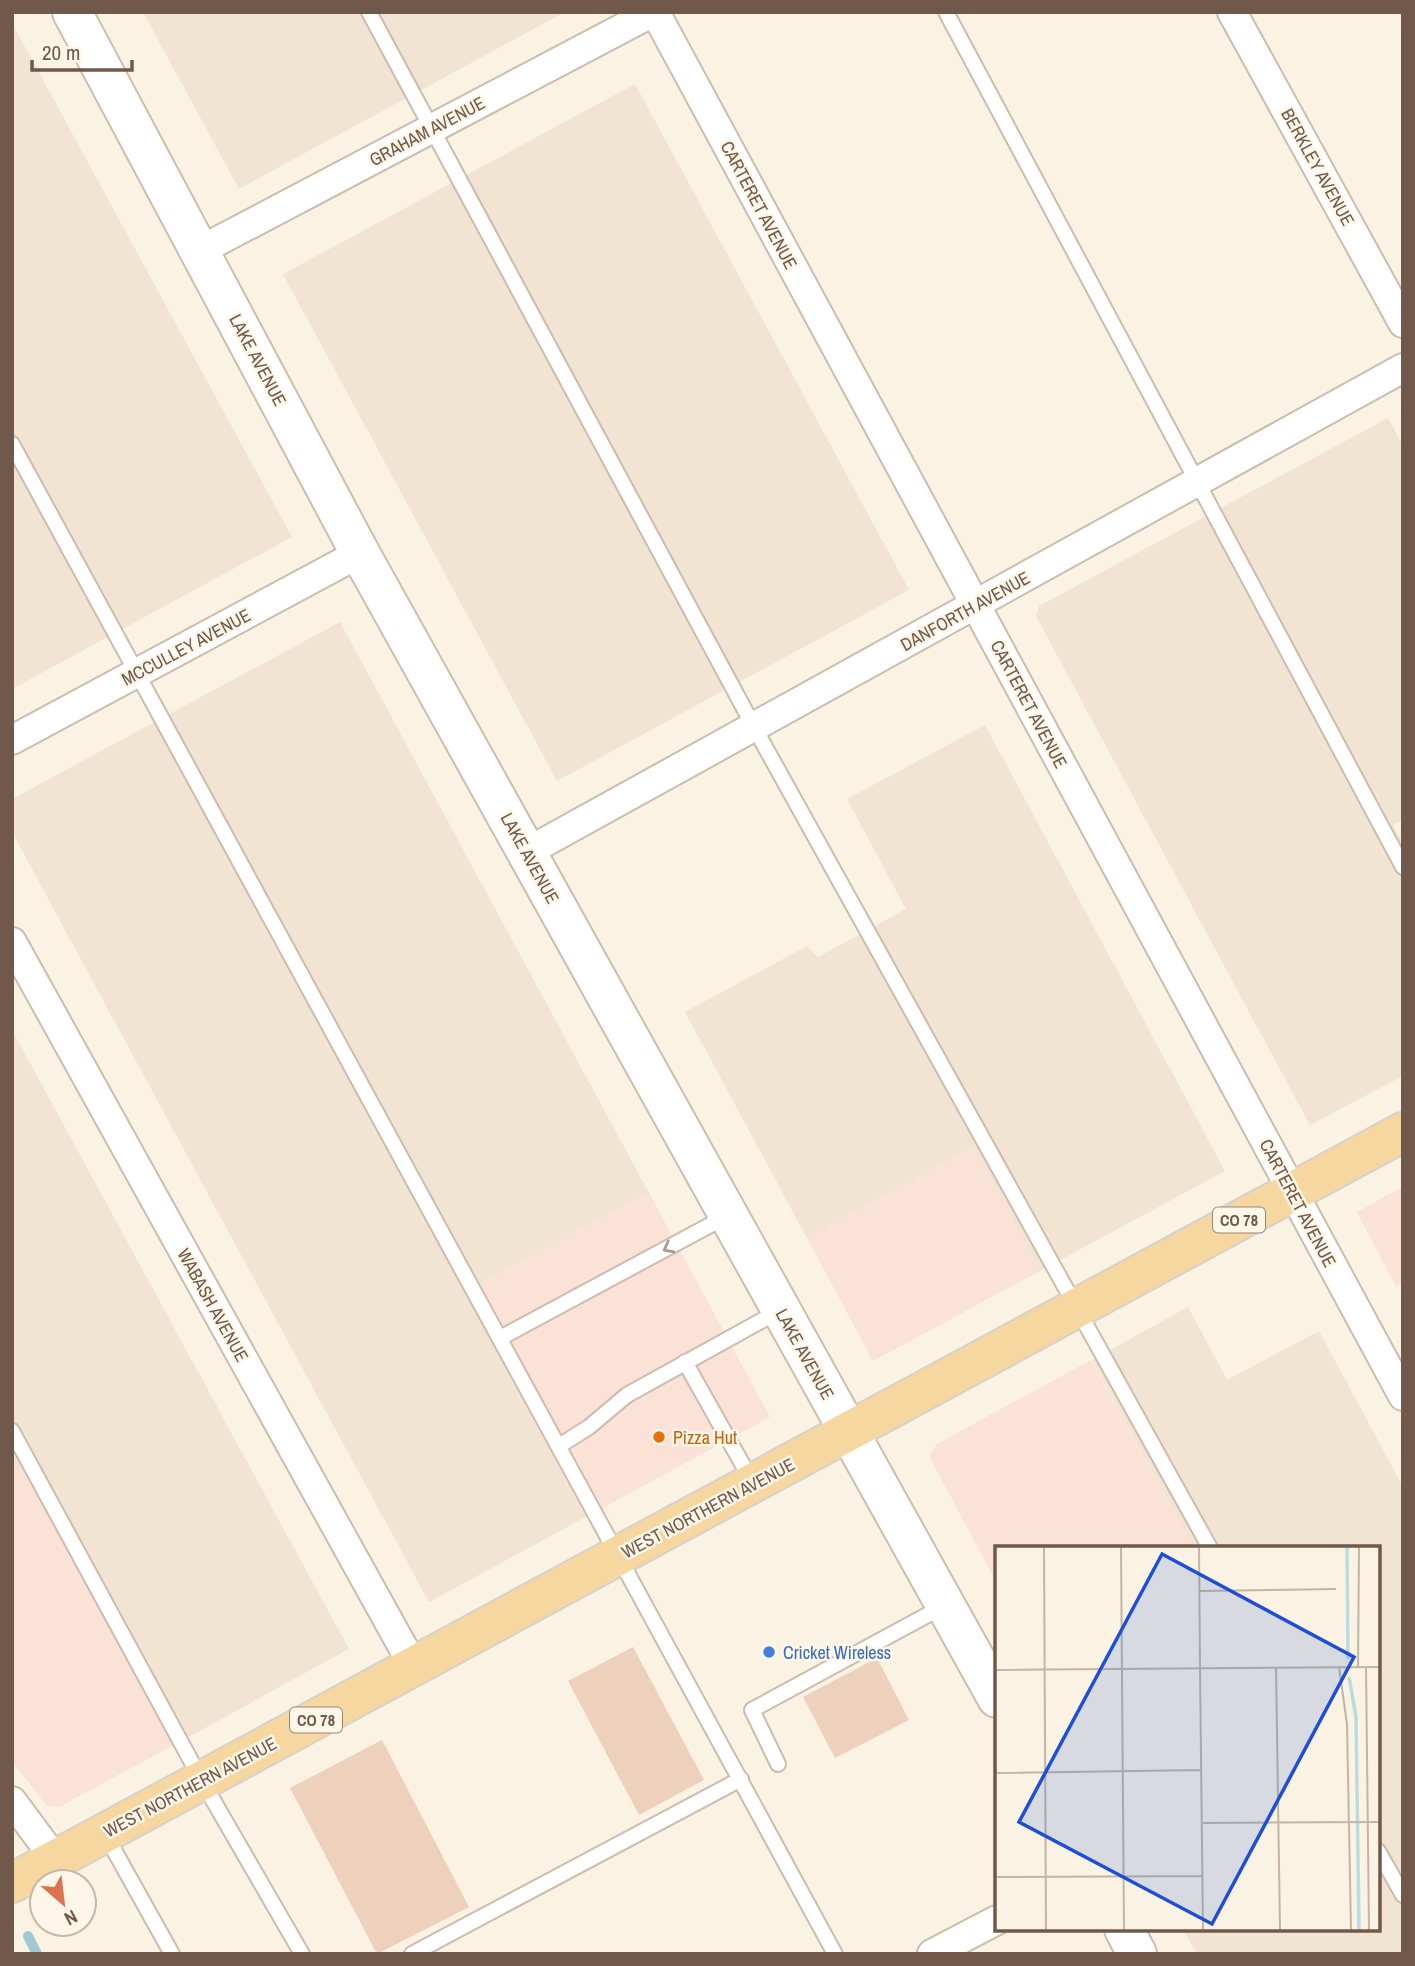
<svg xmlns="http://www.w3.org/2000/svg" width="1415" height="1966" viewBox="0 0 1415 1966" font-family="'Archivo Narrow',sans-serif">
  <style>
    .residential { fill: #f1e4d2 }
    .commercial { fill: #fae2d7 }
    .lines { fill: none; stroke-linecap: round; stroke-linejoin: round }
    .stream { stroke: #a0cad3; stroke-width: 10 }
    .building { fill: #eed1bc }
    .lane-casing { stroke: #cdbcad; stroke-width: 18 }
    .street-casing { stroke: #cdbcad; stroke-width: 32 }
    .secondary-casing { stroke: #cfbcab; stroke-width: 42 }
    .primary-casing { stroke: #d7d1cd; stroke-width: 42 }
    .lane { stroke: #fff; stroke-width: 14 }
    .street { stroke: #fff; stroke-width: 28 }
    .secondary { stroke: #fff; stroke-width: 38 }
    .primary { stroke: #f5d79f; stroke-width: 38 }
    .oneway { stroke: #a99b93 }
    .food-dot { fill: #e8710a; stroke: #fef6e8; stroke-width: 2.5 }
    .shop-dot { fill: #3f7fe0; stroke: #fef6e8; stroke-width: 2.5 }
    .labels { text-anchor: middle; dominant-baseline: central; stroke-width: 5; stroke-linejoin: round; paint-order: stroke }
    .shield { fill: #fef6e8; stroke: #9b887a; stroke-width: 2 }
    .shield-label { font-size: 16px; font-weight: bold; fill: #70594b }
    .street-label { font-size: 18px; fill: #70594b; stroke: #fef6e8 }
    .food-label { font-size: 18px; fill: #c56008; stroke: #fef6e8; text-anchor: start }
    .shop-label { font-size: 18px; fill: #366cbe; stroke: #fef6e8; text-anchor: start }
    .inset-river { fill: none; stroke: #b9dbe2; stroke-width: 3.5 }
    .inset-road { fill: none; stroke: #c3b5a6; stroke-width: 2 }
    .view { fill: #1d4ed8; fill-opacity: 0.15; stroke: #1d4ed8; stroke-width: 3.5 }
    .inset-edge { fill: none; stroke: #70594b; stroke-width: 3.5 }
  </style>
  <rect width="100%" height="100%" fill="#faf2e3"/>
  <g class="residential">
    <path d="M143 12H565L239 189Z"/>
    <path d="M12 23 292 537 12 689Z"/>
    <path d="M635 84 909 590 557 781 283 274Z"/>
    <path d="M1388 418 1403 446V820L1393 825 1403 844V1076L1310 1125 1036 616 1039 606Z"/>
    <path d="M340 622 649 1193 465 1292 586 1517 429 1602 12 832V799Z"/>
    <path d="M985 725 1225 1171 1040 1271 974 1147 807 1238 685 1012 807 946 818 957 906 909 847 799Z"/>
    <path d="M12 1030 349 1649 174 1745 12 1446Z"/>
    <path d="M1188 1307 1227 1380 1319 1331 1403 1487V1954H1197L1183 1929H1378V1548H1193L1092 1360Z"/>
  </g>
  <g class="commercial">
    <path d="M974 1147 1040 1271 873 1361 807 1238Z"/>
    <path d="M1403 1187V1282L1396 1286 1357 1212Z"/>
    <path d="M649 1193 770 1417 586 1517 465 1292Z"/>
    <path d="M1091 1360 1193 1548H997V1583L929 1456 937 1444Z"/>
    <path d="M12 1446 174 1745 59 1807 47 1806 12 1761Z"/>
  </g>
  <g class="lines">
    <path class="stream" d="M28 1936 37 1954"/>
  </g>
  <g class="building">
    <path d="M633 1647 704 1780 639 1815 568 1681Z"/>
    <path d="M877 1658 909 1720 835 1758 803 1697Z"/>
    <path d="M382 1740 469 1907 377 1954 290 1788Z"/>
  </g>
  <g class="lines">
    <defs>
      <g id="lane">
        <path d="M369 12 754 727 1210 1548"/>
        <path d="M946 12 1403 867"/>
        <path d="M12 444 835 1954"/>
        <path d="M500 1338 727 1216"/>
        <path d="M685 1362 753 1483"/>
        <path d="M12 1431 202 1781 302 1954"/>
        <path d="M559 1446 589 1427 627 1395 779 1311"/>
        <path d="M778 1764 752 1710 944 1606"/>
        <path d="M105 1834 172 1954"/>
        <path d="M1378 1851 1403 1895"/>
        <path d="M412 1954 741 1779"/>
      </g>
      <g id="street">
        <path d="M655 12 1403 1396"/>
        <path d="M1232 12 1403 323"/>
        <path d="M201 250 653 12"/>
        <path d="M12 740 360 553"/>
        <path d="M527 852 1403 368"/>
        <path d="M12 942 414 1667"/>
        <path d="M12 1801 55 1859"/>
        <path d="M932 1954 997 1920"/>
      </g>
      <g id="secondary">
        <path d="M72 12 360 553 997 1698"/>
        <path d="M1124 1929 1137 1954"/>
      </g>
      <path id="primary" d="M12 1883 1403 1132"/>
    </defs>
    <use href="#lane" class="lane-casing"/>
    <use href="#street" class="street-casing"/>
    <use href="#secondary" class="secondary-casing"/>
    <use href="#primary" class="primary-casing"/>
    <use href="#lane" class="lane"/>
    <use href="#street" class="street"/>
    <use href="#secondary" class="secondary"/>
    <use href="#primary" class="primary"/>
  </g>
  <defs><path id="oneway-chevron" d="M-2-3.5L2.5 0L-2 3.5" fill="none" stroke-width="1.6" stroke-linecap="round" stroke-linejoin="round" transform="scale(1.75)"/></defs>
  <use class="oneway" href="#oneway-chevron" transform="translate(668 1248) rotate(152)"/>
  <circle class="food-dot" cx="659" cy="1437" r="7"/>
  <circle class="shop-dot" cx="769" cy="1652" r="7"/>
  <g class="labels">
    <g class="shield">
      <rect x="1213" y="1207.5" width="52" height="25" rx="5"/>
      <rect x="290" y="1707.5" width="52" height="25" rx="5"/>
    </g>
    <g class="shield-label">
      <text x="1239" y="1220">CO 78</text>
      <text x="316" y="1720">CO 78</text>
    </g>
    <g class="street-label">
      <text transform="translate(427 131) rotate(-28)">GRAHAM AVENUE</text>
      <text transform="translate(1318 167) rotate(61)">BERKLEY AVENUE</text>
      <text transform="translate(759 205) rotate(62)">CARTERET AVENUE</text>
      <text transform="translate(258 360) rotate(62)">LAKE AVENUE</text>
      <text transform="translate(965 611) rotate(-29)">DANFORTH AVENUE</text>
      <text transform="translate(186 647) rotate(-28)">MCCULLEY AVENUE</text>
      <text transform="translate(1029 704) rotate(62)">CARTERET AVENUE</text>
      <text transform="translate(530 858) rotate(61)">LAKE AVENUE</text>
      <text transform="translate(1298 1203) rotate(62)">CARTERET AVENUE</text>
      <text transform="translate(213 1305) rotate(61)">WABASH AVENUE</text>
      <text transform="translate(805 1354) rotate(61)">LAKE AVENUE</text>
      <text transform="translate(708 1508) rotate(-28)">WEST NORTHERN AVENUE</text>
      <text transform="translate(190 1787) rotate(-28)">WEST NORTHERN AVENUE</text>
    </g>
    <g class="food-label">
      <text x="673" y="1437">Pizza Hut</text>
    </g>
    <g class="shop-label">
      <text x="783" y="1652">Cricket Wireless</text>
    </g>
  </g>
  <g transform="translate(995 1546)">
    <rect width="385" height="385" fill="#faf2e3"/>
    <path class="inset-river" d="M352 1 353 113M354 131 361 171 364 384"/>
    <path class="inset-road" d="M49 1 51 384M126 1 129 384M204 1 205 122M204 45 341 43M281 121 285 384M344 121 352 178 356 384M363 121 364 1M371 121 374 384M205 122 208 384M0 124 385 121M0 227 207 224M208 277 385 276M0 331 208 330"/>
    <path class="view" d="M167 8 359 111 217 378 24 276Z"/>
    <rect width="385" height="385" class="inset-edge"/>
  </g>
  <rect width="1415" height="1966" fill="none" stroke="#70594b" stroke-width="28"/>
  <g transform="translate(63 1903) rotate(152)"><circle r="33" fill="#fef6e8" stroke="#c5b7a9" stroke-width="2"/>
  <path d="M0-5L12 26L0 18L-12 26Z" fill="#dc7250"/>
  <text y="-10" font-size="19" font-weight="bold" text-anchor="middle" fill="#70594b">N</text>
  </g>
  <path d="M32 60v10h100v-10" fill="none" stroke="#70594b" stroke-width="3.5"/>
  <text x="42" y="60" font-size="21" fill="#70594b" stroke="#fef6e8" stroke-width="5" paint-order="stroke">20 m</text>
</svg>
